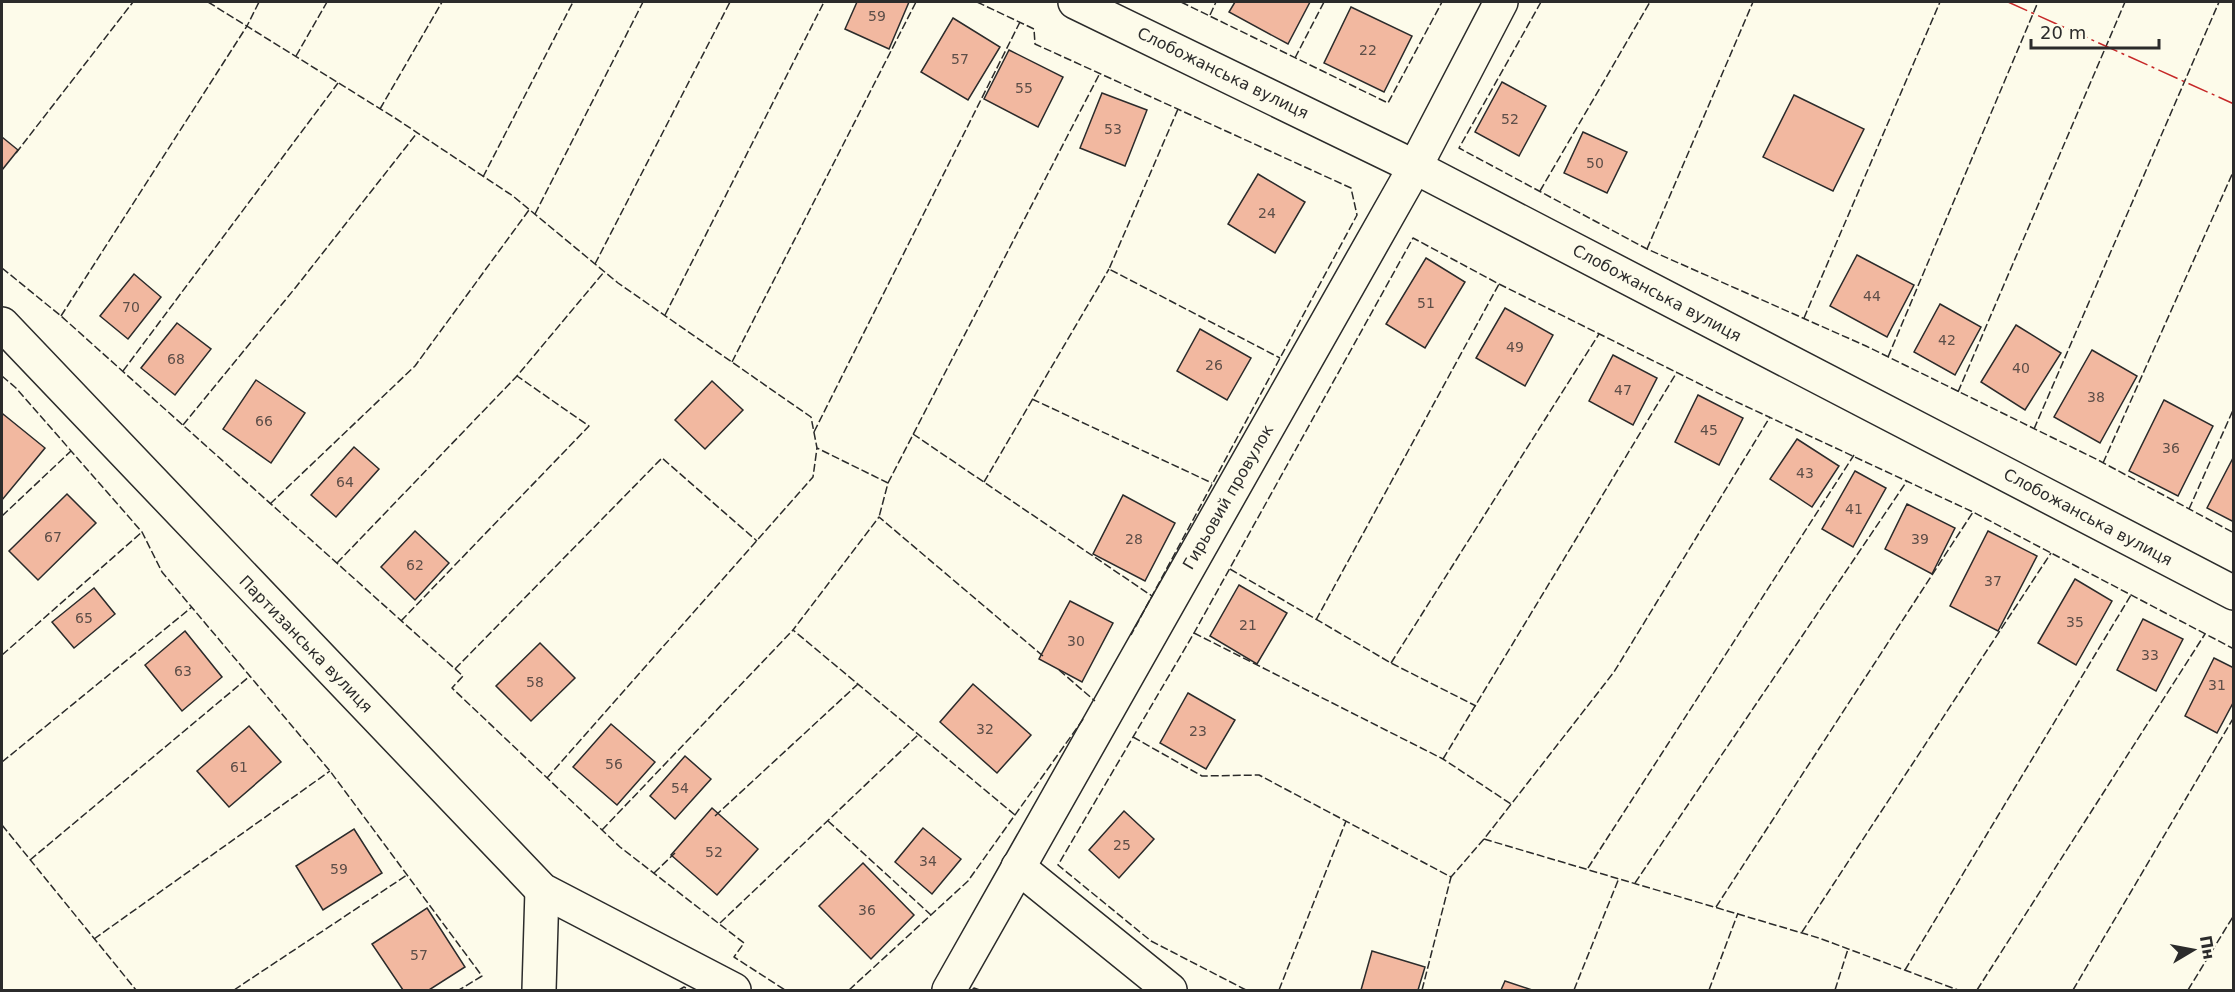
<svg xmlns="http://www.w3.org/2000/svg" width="2235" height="992" viewBox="0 0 2235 992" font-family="'DejaVu Sans',sans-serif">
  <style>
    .building { fill: #f2b8a0; stroke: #2b2b2b; stroke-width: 1.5 }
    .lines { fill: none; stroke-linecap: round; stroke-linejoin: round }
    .minor-casing { stroke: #2b2b2b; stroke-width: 36 }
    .minor { stroke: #fdfbea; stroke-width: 33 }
    .fence { stroke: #2b2b2b; stroke-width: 1.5; stroke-dasharray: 8 3; stroke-linecap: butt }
    .power { stroke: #c62828; stroke-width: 1.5; stroke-dasharray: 21 4.5 3 4.5; stroke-linecap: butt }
    .labels { text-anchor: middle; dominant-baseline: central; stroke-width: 4.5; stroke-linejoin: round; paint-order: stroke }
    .number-label { font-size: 14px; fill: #5d4e48 }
    .street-label { font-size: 16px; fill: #2b2b2b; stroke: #fdfbea }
  </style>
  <rect width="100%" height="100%" fill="#fdfbea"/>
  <g class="building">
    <path d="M857 2H909L889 49 845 29Z"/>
    <path d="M1235 2H1310L1288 44 1229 12Z"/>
    <path d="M1351 7 1412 36 1384 92 1324 63Z"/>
    <path d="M953 18 1000 47 968 100 921 72Z"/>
    <path d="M1009 50 1063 77 1038 127 984 99Z"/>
    <path d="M1502 82 1546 106 1519 156 1475 132Z"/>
    <path d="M1102 93 1147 110 1125 166 1080 148Z"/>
    <path d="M1794 95 1864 129 1833 191 1763 157Z"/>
    <path d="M1583 132 1627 152 1607 193 1564 173Z"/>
    <path d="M2 137 18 150 2 170Z"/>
    <path d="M1258 174 1305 202 1275 253 1228 224Z"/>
    <path d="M1857 255 1914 285 1887 337 1830 306Z"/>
    <path d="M1426 258 1465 282 1425 348 1386 324Z"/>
    <path d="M134 274 161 297 128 339 100 316Z"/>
    <path d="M1940 304 1981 327 1955 375 1914 352Z"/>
    <path d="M1505 308 1553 335 1525 386 1476 358Z"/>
    <path d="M177 323 211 349 175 395 141 368Z"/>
    <path d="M2016 325 2061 353 2025 410 1981 382Z"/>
    <path d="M1200 329 1251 358 1227 400 1177 371Z"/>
    <path d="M2092 350 2137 376 2100 443 2054 417Z"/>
    <path d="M1613 355 1657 378 1633 425 1589 401Z"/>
    <path d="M256 380 305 413 271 463 223 429Z"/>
    <path d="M712 381 743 410 705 449 675 420Z"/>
    <path d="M1698 395 1743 418 1719 465 1675 442Z"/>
    <path d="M2164 400 2213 426 2178 496 2129 471Z"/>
    <path d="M3 414 45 448 2 500V416Z"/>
    <path d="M1797 439 1839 466 1812 507 1770 479Z"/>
    <path d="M354 447 379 469 336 517 311 495Z"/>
    <path d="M2234 456V522L2207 508Z"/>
    <path d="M1855 471 1886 488 1853 547 1822 529Z"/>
    <path d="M67 494 96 523 38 580 9 551Z"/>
    <path d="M1123 495 1175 523 1145 581 1093 554Z"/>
    <path d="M1907 504 1955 528 1932 574 1885 549Z"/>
    <path d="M415 531 449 563 415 600 381 567Z"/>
    <path d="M1988 531 2037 556 1998 631 1950 606Z"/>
    <path d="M2075 579 2112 601 2076 665 2038 643Z"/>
    <path d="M1239 585 1287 613 1257 664 1210 636Z"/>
    <path d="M94 588 115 614 74 648 52 622Z"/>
    <path d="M1070 601 1113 623 1082 682 1039 659Z"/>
    <path d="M2143 619 2183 639 2156 691 2117 670Z"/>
    <path d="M185 631 222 677 182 711 145 665Z"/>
    <path d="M540 643 575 678 531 721 496 686Z"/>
    <path d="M2214 658 2234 668V701L2217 733 2185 716Z"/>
    <path d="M973 684 1031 735 997 773 940 722Z"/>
    <path d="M1188 693 1235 720 1206 769 1160 743Z"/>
    <path d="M611 724 655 762 617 805 573 767Z"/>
    <path d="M249 726 281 762 229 807 197 771Z"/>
    <path d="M685 756 711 779 675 819 650 796Z"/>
    <path d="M712 808 758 849 717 895 671 855Z"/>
    <path d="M1124 811 1154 839 1119 878 1089 850Z"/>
    <path d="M923 828 961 859 932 894 895 862Z"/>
    <path d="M354 829 382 873 323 910 296 866Z"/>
    <path d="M863 863 914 915 871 959 819 906Z"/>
    <path d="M427 908 465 967 429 990H403L372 944Z"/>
    <path d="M1372 951 1425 967 1418 990H1361Z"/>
    <path d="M1505 981 1532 990H1501Z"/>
  </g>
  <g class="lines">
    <defs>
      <g id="minor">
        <path d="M1075 2 1415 167 2234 593"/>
        <path d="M2 324 542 890 734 990"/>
        <path d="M1018 867 1170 990"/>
        <path d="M539 990 542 890"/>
        <path d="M949 990 1415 167 1501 2"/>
      </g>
    </defs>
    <use href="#minor" class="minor-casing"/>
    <use href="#minor" class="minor"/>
    <g class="fence">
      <path d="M208 2 395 118 513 196 618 283 811 417 817 448 888 483 879 517"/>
      <path d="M977 2 1034 29 1035 44 1351 188 1357 215 1131 635"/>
      <path d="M1181 2 1388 103 1442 2"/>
      <path d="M1541 2 1459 148 1647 249 1866 346 2098 460 2234 533"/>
      <path d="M1210 15 1216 2"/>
      <path d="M296 56 327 2"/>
      <path d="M1295 58 1324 2"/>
      <path d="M380 109 442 2"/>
      <path d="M1178 109 1109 269 1280 358"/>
      <path d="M16 153 133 2"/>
      <path d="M483 177 573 2"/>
      <path d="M1540 191 1650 2"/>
      <path d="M535 214 643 2"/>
      <path d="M1647 249 1753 2"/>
      <path d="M595 264 730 2"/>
      <path d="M2 268 61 316 463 676 452 688 620 847 744 943 734 957 785 990"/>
      <path d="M665 315 824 2"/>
      <path d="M61 316 247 26 259 2"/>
      <path d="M1804 318 1940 2"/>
      <path d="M1888 357 2038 2"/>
      <path d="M732 362 916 2"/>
      <path d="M123 371 338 83"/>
      <path d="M2 376 16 388 142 532 162 572 330 771 482 976 459 990"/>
      <path d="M1958 392 2125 2"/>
      <path d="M1032 399 1212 483"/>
      <path d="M183 425 296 287 417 133"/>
      <path d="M2034 429 2219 2"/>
      <path d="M814 432 1020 22"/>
      <path d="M913 434 1152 596"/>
      <path d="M2103 463 2234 170"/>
      <path d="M984 482 1109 269"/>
      <path d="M888 483 1100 73"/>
      <path d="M270 504 415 366 529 210"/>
      <path d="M2189 509 2234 408"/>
      <path d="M2 516 71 451"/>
      <path d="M337 563 517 376"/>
      <path d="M1230 569 1391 663 1476 706"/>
      <path d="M1316 620 1499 284"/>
      <path d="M401 621 589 426 517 376 604 272"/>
      <path d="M1194 633 1443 759 1511 804"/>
      <path d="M2 655 142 532"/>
      <path d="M1391 663 1599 334"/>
      <path d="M455 669 662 458 757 541"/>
      <path d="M1059 670 1095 701"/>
      <path d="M1133 737 1202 776 1259 775 1451 877 1484 839 1614 672 1770 417"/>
      <path d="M1443 759 1677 372"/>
      <path d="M2 762 192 607"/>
      <path d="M547 778 813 477 817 448"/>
      <path d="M1015 815 793 630 879 517 1043 656"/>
      <path d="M715 816 858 684"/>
      <path d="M828 821 931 915"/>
      <path d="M2 825 136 990"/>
      <path d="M602 830 793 630"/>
      <path d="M1484 839 1819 938 1958 990"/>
      <path d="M30 860 250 676"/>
      <path d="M1588 868 1854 455"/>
      <path d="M654 873 675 853"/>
      <path d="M1635 883 1907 481"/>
      <path d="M1716 907 1973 512"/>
      <path d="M720 923 919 734"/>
      <path d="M1802 932 2051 553"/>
      <path d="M94 939 330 771"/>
      <path d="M1905 970 2131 595"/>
      <path d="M234 990 407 875"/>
      <path d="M679 990 684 987 690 990"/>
      <path d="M849 990 968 881 1084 718"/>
      <path d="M972 990 974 988 980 990"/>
      <path d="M1246 990 1151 941 1058 865 1194 633 1413 238 1499 284 1726 397 1973 512 2234 649"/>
      <path d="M1279 990 1346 821"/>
      <path d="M1422 990 1451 877"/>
      <path d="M1574 990 1619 878"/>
      <path d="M1709 990 1738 913"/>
      <path d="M1835 990 1848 949"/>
      <path d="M1977 990 2205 634"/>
      <path d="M2073 990 2234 717"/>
      <path d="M2188 990 2234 915"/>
    </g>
    <path class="power" d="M2008 2 2234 104"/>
  </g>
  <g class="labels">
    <g class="number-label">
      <text x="877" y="16">59</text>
      <text x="1368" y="50">22</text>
      <text x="960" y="59">57</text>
      <text x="1024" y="88">55</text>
      <text x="1510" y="119">52</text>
      <text x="1113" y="129">53</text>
      <text x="1595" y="163">50</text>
      <text x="1267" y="213">24</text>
      <text x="1872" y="296">44</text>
      <text x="1426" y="303">51</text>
      <text x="131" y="307">70</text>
      <text x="1947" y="340">42</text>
      <text x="1515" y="347">49</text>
      <text x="176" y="359">68</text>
      <text x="1214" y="365">26</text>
      <text x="2021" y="368">40</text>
      <text x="1623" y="390">47</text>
      <text x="2096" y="397">38</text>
      <text x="264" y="421">66</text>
      <text x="1709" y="430">45</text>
      <text x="2171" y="448">36</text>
      <text x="1805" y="473">43</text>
      <text x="345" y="482">64</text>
      <text x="1854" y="509">41</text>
      <text x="53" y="537">67</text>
      <text x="1134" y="539">28</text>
      <text x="1920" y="539">39</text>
      <text x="415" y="565">62</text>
      <text x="1993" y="581">37</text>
      <text x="84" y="618">65</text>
      <text x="2075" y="622">35</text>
      <text x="1248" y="625">21</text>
      <text x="1076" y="641">30</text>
      <text x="2150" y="655">33</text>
      <text x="183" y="671">63</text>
      <text x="535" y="682">58</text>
      <text x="2217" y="685">31</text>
      <text x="985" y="729">32</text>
      <text x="1198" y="731">23</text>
      <text x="614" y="764">56</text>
      <text x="239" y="767">61</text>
      <text x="680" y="788">54</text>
      <text x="1122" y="845">25</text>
      <text x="714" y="852">52</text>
      <text x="928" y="861">34</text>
      <text x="339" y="869">59</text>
      <text x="867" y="910">36</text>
      <text x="419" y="955">57</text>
    </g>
    <g class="street-label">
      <text transform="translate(1223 73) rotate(26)">Слобожанська вулиця</text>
      <text transform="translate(1657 293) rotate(28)">Слобожанська вулиця</text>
      <text transform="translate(1228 497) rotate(-60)">Гирьовий провулок</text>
      <text transform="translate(2088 517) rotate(28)">Слобожанська вулиця</text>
      <text transform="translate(306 644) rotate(46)">Партизанська вулиця</text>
    </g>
  </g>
  <rect width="2235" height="992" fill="none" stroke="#2b2b2b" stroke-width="6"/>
  <g transform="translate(2193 950) rotate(80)" stroke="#fdfbea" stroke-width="4.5" paint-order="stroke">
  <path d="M0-4.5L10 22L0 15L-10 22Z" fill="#2b2b2b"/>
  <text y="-9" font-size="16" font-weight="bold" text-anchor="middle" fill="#2b2b2b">Пн</text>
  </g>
  <path d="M2031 39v9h128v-9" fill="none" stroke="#2b2b2b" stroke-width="3"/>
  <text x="2040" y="39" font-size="18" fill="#2b2b2b" stroke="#fdfbea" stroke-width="4.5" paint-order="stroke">20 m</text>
</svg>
